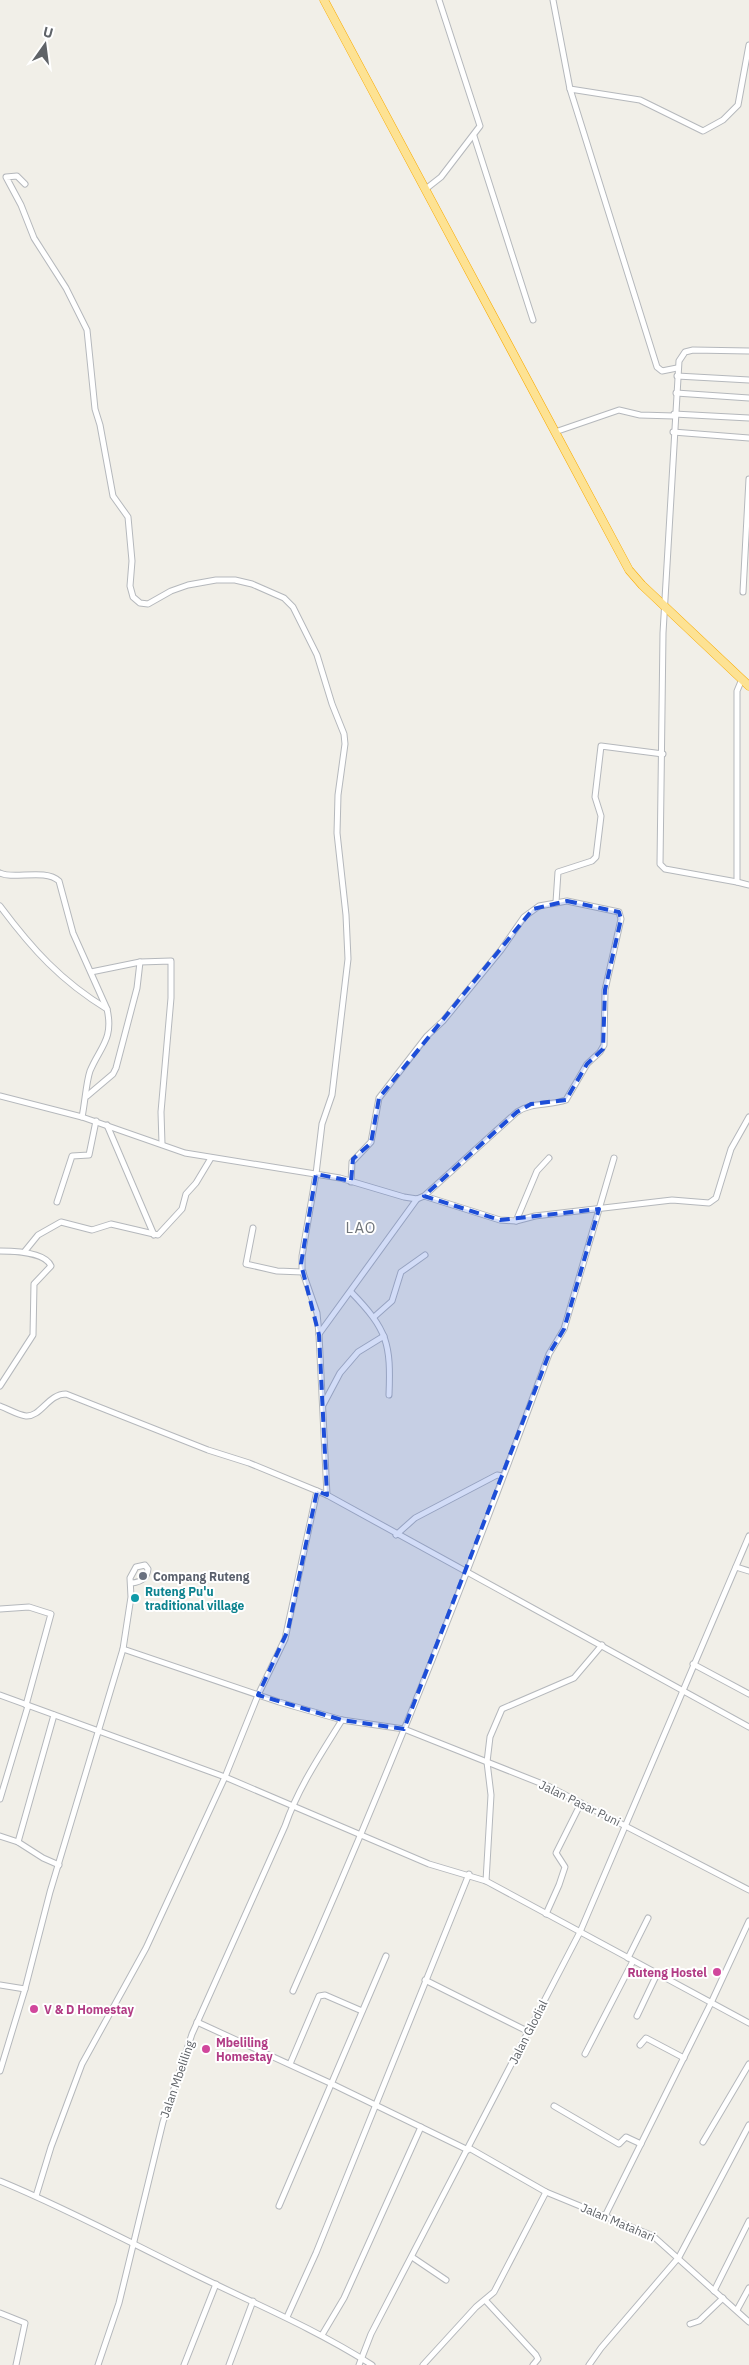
<svg xmlns="http://www.w3.org/2000/svg" width="749" height="2365" viewBox="0 0 749 2365" font-family="'IBM Plex Sans',sans-serif">
  <style>
    .lines { fill: none; stroke-linecap: round; stroke-linejoin: round }
    .minor-casing { stroke: #b5b8bc; stroke-width: 7 }
    .highway-casing { stroke: #f9ab00; stroke-width: 9 }
    .minor { stroke: #fff; stroke-width: 5 }
    .highway { stroke: #fde293; stroke-width: 8 }
    .marked { fill: #1d4ed8; fill-opacity: 0.2; stroke: #1d4ed8; stroke-width: 4; stroke-dasharray: 10 6; stroke-linejoin: round }
    .worship-dot { fill: #6b7280; stroke: #fff; stroke-width: 2 }
    .culture-dot { fill: #0f9aa8; stroke: #fff; stroke-width: 2 }
    .hotel-dot { fill: #d1479c; stroke: #fff; stroke-width: 2 }
    .labels { text-anchor: middle; dominant-baseline: central; stroke-width: 4; stroke-linejoin: round; paint-order: stroke }
    .worship-label { font-size: 12px; font-weight: bold; fill: #5b616d; stroke: #fff; text-anchor: start }
    .culture-label { font-size: 12px; font-weight: bold; fill: #0d838f; stroke: #fff; text-anchor: start }
    .street-label { font-size: 12px; fill: #5f6368; stroke: #fff }
    .hotel-label { font-size: 12px; font-weight: bold; fill: #b23c85; stroke: #fff; text-anchor: start }
    .quarter-label { font-size: 15px; letter-spacing: 1px; fill: #70757a; stroke: #fff }
  </style>
  <rect width="100%" height="100%" fill="#f1efe8"/>
  <g class="lines">
    <defs>
      <g id="minor">
        <path d="M553 0 570 89"/>
        <path d="M474 136 533 320"/>
        <path d="M25 184 17 176 6 177 21 205 34 238 66 288 87 330 95 409 100 425 113 496 128 517 132 561 130 586 133 597 140 603 148 604 171 591 188 585 216 580H235L252 584 284 598 293 607 317 655 332 704 344 734 345 744 338 795 337 833 346 915 348 959 332 1095 322 1124 316 1174 302 1256V1270L317 1313 319 1335 327 1495"/>
        <path d="M427 188 441 177 480 126 439 0"/>
        <path d="M677 368 662 371 657 367 570 89 640 100 703 131 723 120 738 105 749 45"/>
        <path d="M677 376 749 380"/>
        <path d="M676 393 749 398"/>
        <path d="M674 414 749 418"/>
        <path d="M555 432 619 410 640 415 674 416"/>
        <path d="M673 432 749 438"/>
        <path d="M743 592 749 479"/>
        <path d="M742 679 737 691V882L749 885"/>
        <path d="M0 873C13 880 45 868 59 881L73 933 107 1009"/>
        <path d="M737 882 665 869 660 864 663 633 679 361 685 352 693 350 749 351"/>
        <path d="M556 902 558 872 592 861 596 857 601 816 595 797 601 746 663 754"/>
        <path d="M0 906C32 949 61 981 107 1009 114 1039 100 1047 90 1071 86 1083 85 1103 82 1117"/>
        <path d="M91 972 140 962 171 961V998L161 1112 162 1144"/>
        <path d="M0 1096 82 1117 185 1153 340 1178 404 1197 417 1199 424 1196 517 1112C532 1102 549 1106 566 1100L587 1064 600 1052 604 1045 605 990 621 919 619 912 567 901 539 906 524 917 501 950 443 1021 427 1036 379 1098 371 1142 352 1162 351 1182"/>
        <path d="M87 1096 113 1074 116 1068 137 988 140 962"/>
        <path d="M107 1125 154 1235"/>
        <path d="M424 1196 500 1220 516 1221 535 1216 672 1200 709 1203 716 1198 731 1149 749 1117"/>
        <path d="M57 1202 72 1156 89 1155 96 1121"/>
        <path d="M516 1221 537 1171 549 1158"/>
        <path d="M253 1228 246 1264 277 1271 303 1272"/>
        <path d="M0 1251C13 1251 45 1252 51 1266L34 1284 33 1335 0 1386"/>
        <path d="M25 1251 38 1235 61 1222 92 1230 111 1224 158 1235 182 1209 186 1194 196 1183 211 1158"/>
        <path d="M351 1292C388 1330 391 1344 389 1395"/>
        <path d="M374 1317 392 1301 401 1272 425 1255"/>
        <path d="M319 1334 417 1199"/>
        <path d="M323 1405 340 1373 358 1352 384 1336"/>
        <path d="M0 1406C8 1409 18 1415 26 1416 41 1417 48 1394 66 1394L208 1450 249 1463 327 1495 749 1727"/>
        <path d="M396 1535 415 1518 497 1475 503 1476"/>
        <path d="M736 1567 749 1571"/>
        <path d="M0 1609 29 1607 51 1614 26 1705"/>
        <path d="M123 1649 279 1702 342 1720 404 1729 550 1787 749 1890"/>
        <path d="M693 1664 749 1694"/>
        <path d="M0 1695 225 1777 429 1864 486 1881 749 2023"/>
        <path d="M0 1799 28 1706"/>
        <path d="M0 1836 18 1842 43 1858 59 1865"/>
        <path d="M18 1842 54 1715"/>
        <path d="M486 1881 491 1795 487 1762 490 1737 502 1709 574 1678 602 1645"/>
        <path d="M546 1914 559 1885 565 1867 556 1853 581 1803"/>
        <path d="M628 1958 648 1918"/>
        <path d="M425 1980 529 2032"/>
        <path d="M0 1985 25 1989"/>
        <path d="M293 1991C386 1782 470 1569 549 1354L564 1329 614 1158"/>
        <path d="M637 2016 657 1974"/>
        <path d="M197 2022 330 2083 468 2150"/>
        <path d="M640 2045 646 2038 684 2058"/>
        <path d="M585 2054 633 1961"/>
        <path d="M290 2064 319 1996 325 1995 362 2011"/>
        <path d="M0 2071 25 1989 50 1892 123 1649 131 1597 130 1578 136 1567 145 1565 148 1569C147 1579 141 1582 132 1583"/>
        <path d="M554 2106 619 2144 626 2137 641 2144"/>
        <path d="M703 2142 749 2064"/>
        <path d="M469 2148 546 2192 653 2236 749 2322"/>
        <path d="M0 2181C66 2208 129 2242 192 2273 253 2303 314 2328 372 2365"/>
        <path d="M36 2196 51 2147 82 2064 146 1948 225 1777 258 1695 285 1639 317 1491"/>
        <path d="M279 2206 386 1956"/>
        <path d="M605 2216 711 2003 749 1921"/>
        <path d="M412 2257 446 2280"/>
        <path d="M714 2291 749 2221"/>
        <path d="M486 2301 536 2355 538 2359 533 2365"/>
        <path d="M737 2310 749 2288"/>
        <path d="M0 2313 25 2323 16 2365"/>
        <path d="M287 2317 316 2253 469 1874"/>
        <path d="M690 2324 699 2321 723 2298"/>
        <path d="M322 2335 344 2298 421 2127"/>
        <path d="M98 2365 119 2303 163 2122 192 2034 285 1826C298 1788 321 1754 342 1720"/>
        <path d="M184 2365 216 2284"/>
        <path d="M229 2365 253 2301"/>
        <path d="M359 2365 371 2334 580 1932 749 1536"/>
        <path d="M423 2365 476 2307 494 2292 546 2192"/>
        <path d="M589 2365 601 2348 679 2257 749 2125"/>
      </g>
      <path id="highway" d="M324 0 629 570 642 585 749 686"/>
    </defs>
    <use href="#minor" class="minor-casing"/>
    <use href="#highway" class="highway-casing"/>
    <use href="#minor" class="minor"/>
    <use href="#highway" class="highway"/>
  </g>
  <path class="marked" d="M567 901 619 912 621 919 605 990 603 1049 587 1064 566 1100 531 1104 517 1112 424 1196 500 1220 599 1209 564 1329 549 1354 404 1729 342 1720 258 1695 288 1630 317 1491 327 1495 319 1335 301 1264 316 1174 351 1181 353 1159 371 1143 379 1098 533 909Z"/>
  <circle class="worship-dot" cx="143" cy="1576" r="5"/>
  <circle class="culture-dot" cx="135" cy="1598" r="5"/>
  <g class="hotel-dot">
    <circle cx="717" cy="1972" r="5"/>
    <circle cx="34" cy="2009" r="5"/>
    <circle cx="206" cy="2049" r="5"/>
  </g>
  <g class="labels">
    <g class="worship-label">
      <text x="153" y="1576">Compang Ruteng</text>
    </g>
    <g class="culture-label">
      <text x="145" y="1591">Ruteng Pu'u<tspan x="145" dy="14">traditional village</tspan></text>
    </g>
    <g class="street-label">
      <text transform="translate(580 1803) rotate(26)">Jalan Pasar Puni</text>
      <text transform="translate(528 2032) rotate(-63)">Jalan Glodial</text>
      <text transform="translate(177 2079) rotate(-71)">Jalan Mbeliling</text>
      <text transform="translate(618 2222) rotate(23)">Jalan Matahari</text>
    </g>
    <g class="hotel-label">
      <text x="707" y="1972" text-anchor="end">Ruteng Hostel</text>
      <text x="44" y="2009">V &amp; D Homestay</text>
      <text x="216" y="2042">Mbeliling<tspan x="216" dy="14">Homestay</tspan></text>
    </g>
    <g class="quarter-label">
      <text x="361" y="1227">LAO</text>
    </g>
  </g>
  <g transform="translate(45 45) rotate(14)" stroke="#ffffff" stroke-width="4" paint-order="stroke">
  <path d="M0-4L9 19L0 12L-9 19Z" fill="#5f6368"/>
  <text y="-8" font-size="14" font-weight="bold" text-anchor="middle" fill="#5f6368">U</text>
  </g>
</svg>
